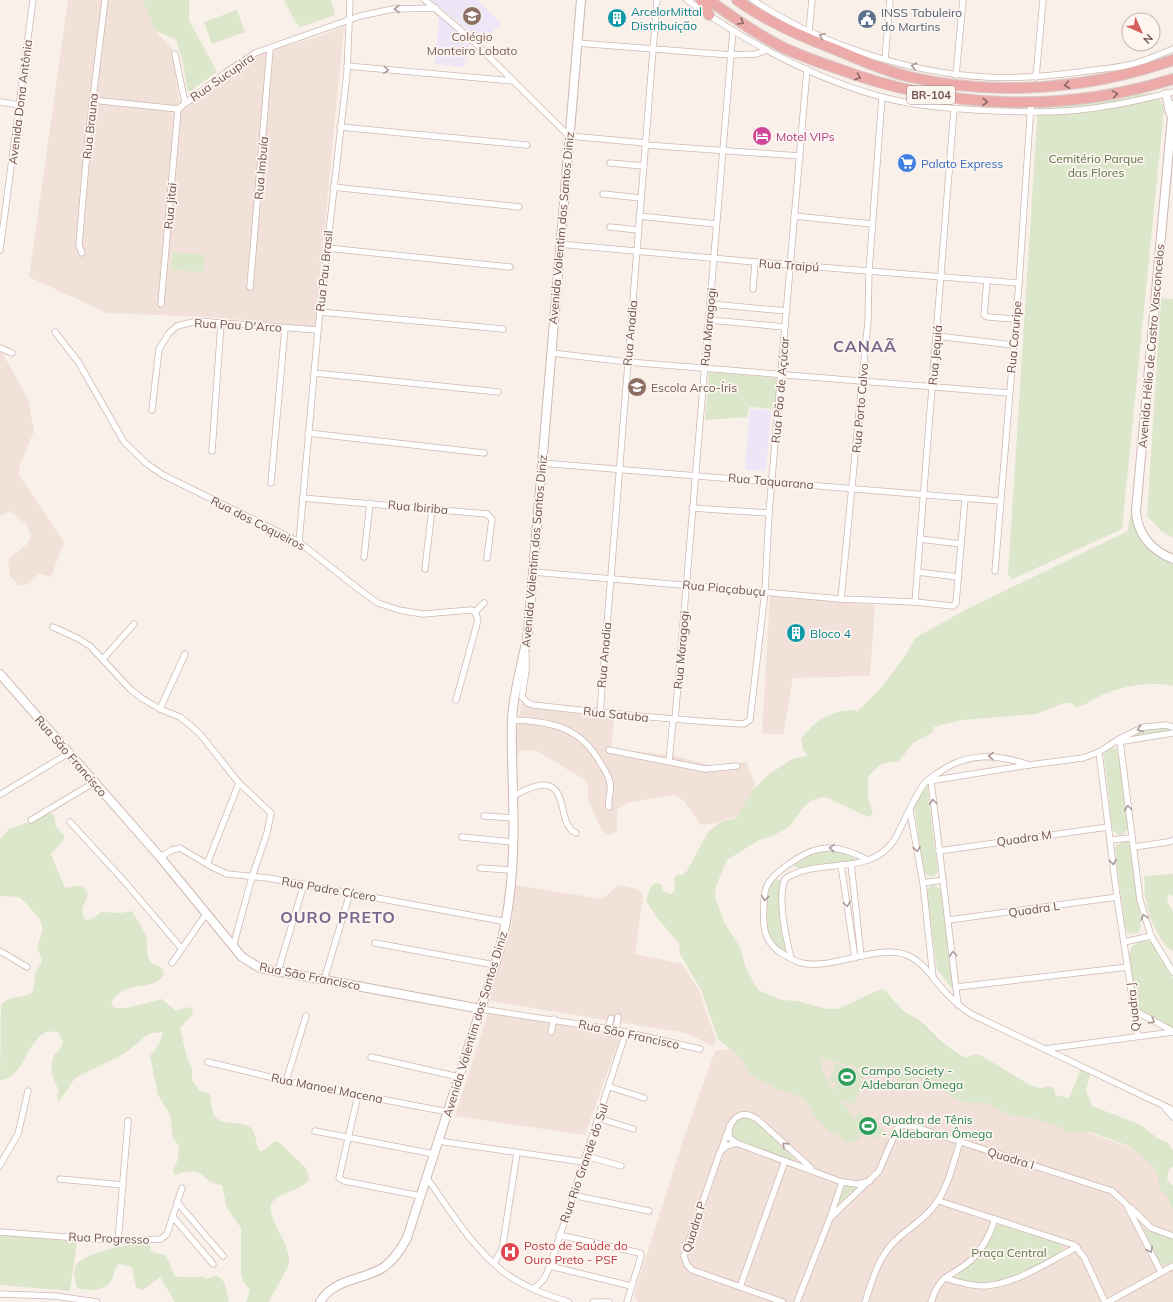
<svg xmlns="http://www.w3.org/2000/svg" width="1173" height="1302" viewBox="0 0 1173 1302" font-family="Mulish,sans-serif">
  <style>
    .residential { fill: #f1e1d9 }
    .education { fill: #ede6f7 }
    .green { fill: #dce6ca }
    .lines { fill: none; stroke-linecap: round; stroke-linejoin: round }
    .street-casing { stroke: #cdb9b4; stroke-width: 7 }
    .secondary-casing { stroke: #cfb8b2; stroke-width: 10 }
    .highway-casing { stroke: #d5ccca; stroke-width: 12 }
    .street { stroke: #fff; stroke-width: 5.5 }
    .secondary { stroke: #fff; stroke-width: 8 }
    .highway { stroke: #ecaba9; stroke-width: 10 }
    .oneway { stroke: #aa9996 }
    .oneway2 { stroke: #8a6662 }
    .labels { text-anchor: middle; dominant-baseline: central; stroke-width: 3.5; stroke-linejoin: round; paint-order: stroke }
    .shield { fill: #fdf5f0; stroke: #9c8580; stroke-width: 1 }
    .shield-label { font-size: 11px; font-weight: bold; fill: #725550 }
    .culture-label { font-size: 12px; fill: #0d838f; stroke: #fdf5f0; text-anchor: start }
    .service-label { font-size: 12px; fill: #4e5e75; stroke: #fdf5f0; text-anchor: start }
    .education-label { font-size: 12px; fill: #785e54; stroke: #fdf5f0 }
    .street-label { font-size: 12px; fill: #725550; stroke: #fdf5f0 }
    .hotel-label { font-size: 12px; fill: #b23c85; stroke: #fdf5f0; text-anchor: start }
    .park-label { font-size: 12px; fill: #60764a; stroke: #fdf5f0 }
    .shop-label { font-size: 12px; fill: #366cbe; stroke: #fdf5f0; text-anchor: start }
    .leisure-label { font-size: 12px; fill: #27864d; stroke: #fdf5f0; text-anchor: start }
    .health-label { font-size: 12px; fill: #be3a42; stroke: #fdf5f0; text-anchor: start }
    .district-label { font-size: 16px; font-weight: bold; letter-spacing: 1px; fill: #79688d; stroke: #fdf5f0 }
  </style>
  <rect width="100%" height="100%" fill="#faf0ea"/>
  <g class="residential">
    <path d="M68 0H143L155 30 172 49 179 100 185 103 225 73 263 52 274 50 323 35 344 26 315 327 209 317 107 313 29 277Z"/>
    <path d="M0 349 28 399 34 431 19 468 20 476 64 542 51 577 39 574 26 585H19L10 576 8 560 27 544 31 536 27 525 10 511 0 516Z"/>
    <path d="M770 595 875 605 870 676 793 678 783 734H762Z"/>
    <path d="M527 696 525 702 529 708 614 718 611 749 673 755 722 769 746 761 757 789 744 814 711 824 701 825 684 801 673 795 627 803 617 810V831L609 835 602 831 588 800V785L583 779 537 751 523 750 512 758 522 701Z"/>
    <path d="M515 885 602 899 619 885 637 889 643 895 635 954 682 964 699 990 716 1040 713 1046 686 1033 490 1001 512 923Z"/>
    <path d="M488 1013 621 1035 585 1135 455 1116Z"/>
    <path d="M766 1044 881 1047 994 1098 1156 1157 1159 1185 1173 1192V1302H638L634 1295 683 1140 715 1051Z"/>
  </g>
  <g class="education">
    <path d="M431 0H478L501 23 483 42Z"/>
    <path d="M439 16 470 43 463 67 435 64Z"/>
    <path d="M750 409 771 410 766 471 745 469Z"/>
  </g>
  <g class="green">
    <path d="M143 0H189V20L217 72 189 92 187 89 183 62 176 40 155 30Z"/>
    <path d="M284 0H331L335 15 301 27 296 23Z"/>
    <path d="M237 10 245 32 212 44 204 22Z"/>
    <path d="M1151 93C1158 97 1162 101 1164 109L1122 529 1013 579 1008 575 1038 105Z"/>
    <path d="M173 252 205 255 203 272 171 270Z"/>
    <path d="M1161 298 1173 299V538L1161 531 1147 516Z"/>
    <path d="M709 372 777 378 775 409 749 407 747 417 705 420Z"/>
    <path d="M1133 510C1133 540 1148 549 1173 561V686C1149 681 1122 686 1100 696 1091 700 1085 706 1075 707L1071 703H1064L1036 714 961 720 934 727 932 733 913 743 899 761 881 764 868 776V798L873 814 868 817 828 798 822 797 811 801 803 808 790 826 770 837 759 840 727 860 716 886 715 897 724 922 741 949 745 966 758 990 782 1000 797 1001 828 1009H838L881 989 886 991 903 1011 921 1021 943 1043 965 1058 975 1054 980 1055 1030 1085 1040 1088 1051 1086 1055 1090V1095L1069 1098 1081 1069 1090 1075 1086 1091 1092 1106 1141 1125 1157 1138 1167 1142 1173 1151V1166L1169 1170 1167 1180 1173 1186V1207H1171L1168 1197 1160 1189 1157 1172 1153 1166 1129 1146 1090 1132 1068 1133 1060 1127 1036 1119 1009 1115 986 1103H964L954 1098 940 1088 918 1078 912 1079 905 1086C896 1081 897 1071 888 1067L872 1072 822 1058 821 1068 833 1091 836 1083 829 1081 835 1063 865 1073 855 1104 838 1099 848 1108 853 1120 860 1112 884 1130 877 1139 857 1125 865 1134 852 1143H847L839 1136 829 1132 814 1116 810 1106 802 1097 777 1089 753 1077 749 1073 743 1060 718 1039 701 990 680 954 679 943 658 919 646 901 651 886 656 883 661 884C662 890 665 893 671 894L675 890 674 879 677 875H683L687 871 708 832 721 822 736 818 752 791 768 775 792 759 808 756 804 752 801 740C812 722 836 707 858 711L881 688 907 653 915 638 967 609 1128 531 1130 515Z"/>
    <path d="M1168 727 1170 730 1168 733 1135 737 1133 734 1147 728Z"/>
    <path d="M1111 747 1115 748 1118 751 1128 828 1124 834 1119 835 1113 831 1112 828 1104 756 1106 751Z"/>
    <path d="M927 783 938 872 935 876 930 877 923 872 914 805Z"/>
    <path d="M48 812 54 815 56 827 64 835 63 841 51 854 65 888C76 886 84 881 88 895 84 904 79 912 86 920L92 919 101 912 120 913 132 911 146 935 148 958 152 963 162 968 164 974C153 994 126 977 111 1003L114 1008H127L162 999 176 1011 187 1007 193 1009 192 1015 180 1028 187 1058 192 1069V1080L199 1090 210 1094C211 1100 211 1106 213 1112 216 1128 242 1119 251 1128 257 1133 255 1144 260 1151L266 1149 275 1141 280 1143 306 1168 309 1179C300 1193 280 1190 271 1204 267 1220 291 1243 289 1263 288 1270 273 1292 269 1302H246L250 1290 243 1281 241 1275V1228L227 1208 222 1185C199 1183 207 1163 175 1175L173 1170 178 1159 179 1147 173 1138 170 1114 158 1095 150 1056 159 1044 163 1032 152 1033 146 1036 124 1054 75 1078 59 1102 57 1096 59 1091C54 1081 48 1067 54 1056 57 1051 61 1049 63 1042L58 1032C54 1032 50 1031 46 1032 28 1039 22 1081 0 1080L1 1005C15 992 22 1001 33 991L35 974 41 963V958L37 947 43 929 39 918 20 897 0 896V839L9 829 38 819Z"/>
    <path d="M1124 841 1128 842 1130 846 1141 921 1139 932 1133 934 1128 933 1125 927 1115 849 1116 845Z"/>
    <path d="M828 850 845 852 857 861 799 868 793 866C798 855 818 852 828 850Z"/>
    <path d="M1173 874V896L1169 894 1167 900 1173 912V951C1161 947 1148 914 1146 902 1144 893 1145 884 1144 876Z"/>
    <path d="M776 879 781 881C779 905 780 929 787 952 781 949 776 946 772 941 762 927 764 889 776 879Z"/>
    <path d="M933 885 939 888 941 892 953 984 952 989 937 969 926 890Z"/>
    <path d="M1143 940 1152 942 1173 979V1028L1141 1012 1137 1007 1129 955 1132 946Z"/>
    <path d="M742 1117H748L755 1120 793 1157V1161L734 1140 731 1136C731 1127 734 1121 742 1117Z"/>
    <path d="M843 1183 856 1185 857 1187 836 1206Z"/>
    <path d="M1001 1224 1055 1241 1063 1247V1250C1045 1268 979 1296 958 1277V1273L997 1226Z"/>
    <path d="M1148 1229 1173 1237V1263L1167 1266 1160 1262 1144 1231Z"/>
    <path d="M0 1232 78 1236 70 1291 0 1285Z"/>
    <path d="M149 1242C151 1257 155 1251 165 1255 172 1262 169 1271 177 1277H204L207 1279C224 1268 227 1290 229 1302H175L160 1277 143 1290 136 1288 132 1267 119 1264C114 1269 115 1273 112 1279 107 1292 88 1291 77 1288L74 1273 76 1264C97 1248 124 1246 149 1242Z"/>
  </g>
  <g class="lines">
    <defs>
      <g id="street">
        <path d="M425 0 471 39 569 136 646 143"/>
        <path d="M687 0C746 42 812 78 882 97 919 107 958 109 996 111 1026 112 1057 113 1087 109 1115 106 1145 99 1173 92"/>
        <path d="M753 0C819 44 908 73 986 77 1018 79 1049 76 1080 72 1095 69 1112 69 1128 65 1143 62 1158 55 1173 49"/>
        <path d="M809 31 812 0"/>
        <path d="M577 43 731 55 756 54 767 50"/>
        <path d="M175 54 185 103"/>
        <path d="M885 59 890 0"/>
        <path d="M347 66 513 81"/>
        <path d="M956 75 963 0"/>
        <path d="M1036 77 1043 0"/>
        <path d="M92 100 178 109 225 73 255 53 360 16 393 9 436 8"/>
        <path d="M0 102 20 105"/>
        <path d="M340 127 527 145"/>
        <path d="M645 145 800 156"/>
        <path d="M610 163 644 166"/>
        <path d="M333 187 519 207"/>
        <path d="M603 194 641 198"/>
        <path d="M639 216 716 224"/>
        <path d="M794 216 872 224"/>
        <path d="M610 227 638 230"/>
        <path d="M559 244 755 262 1019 283"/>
        <path d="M327 248 510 267"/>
        <path d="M0 250 33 0"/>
        <path d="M82 253 79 245 88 139 105 0"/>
        <path d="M987 280 984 315 988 317 1015 319"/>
        <path d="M250 287 270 49"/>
        <path d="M753 289 755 262"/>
        <path d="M161 304 178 109"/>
        <path d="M710 304 787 311"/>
        <path d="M320 312 503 329"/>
        <path d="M709 320 785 327"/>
        <path d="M55 332 79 363 124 442 147 464 163 475 299 542 361 591 378 603 399 610 423 614 471 610 475 612 478 620 456 700"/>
        <path d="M937 336 1013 345"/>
        <path d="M0 348 12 353"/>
        <path d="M551 353 628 362 1009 393"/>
        <path d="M314 373 498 392"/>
        <path d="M152 410 159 349 169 333 177 326 197 321 318 330"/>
        <path d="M308 433 484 453"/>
        <path d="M212 451 221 323"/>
        <path d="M542 463 1000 501"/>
        <path d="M271 483 285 328"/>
        <path d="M302 498 487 514 492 519 487 558"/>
        <path d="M692 508 769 513"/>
        <path d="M920 539 961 544"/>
        <path d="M299 542 318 330 347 73 350 0"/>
        <path d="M364 557 370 503"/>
        <path d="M425 569 432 509"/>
        <path d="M995 571 1019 283 1031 103"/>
        <path d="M533 572 841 599 915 602 953 606 956 603 965 499"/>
        <path d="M917 572 958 577"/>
        <path d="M841 599 868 321 869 271 882 97"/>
        <path d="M915 602 954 109"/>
        <path d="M475 612 484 603"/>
        <path d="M53 627 77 638 90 646 131 690 143 699 160 709 180 717 190 725 200 734 239 783 271 813 267 833 252 877 233 947"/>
        <path d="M526 653V670L522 697 528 703 533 705C604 713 674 720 744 724L750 720 765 591 769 513 807 69"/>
        <path d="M103 659 134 624"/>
        <path d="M160 709 185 654"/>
        <path d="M600 713 657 0"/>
        <path d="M512 720C551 721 581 727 601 764 605 770 609 776 610 783 612 791 607 801 609 807"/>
        <path d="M675 720 733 30"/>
        <path d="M1120 741 1140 900 1151 936 1173 972"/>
        <path d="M1118 742 1173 733"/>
        <path d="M609 750 705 769 737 766"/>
        <path d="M1099 752 1117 897 1138 1036"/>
        <path d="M669 761 673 720"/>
        <path d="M932 778 931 781 958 1005"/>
        <path d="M929 781 1029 765 1083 758 1099 752 1119 739 1144 727 1166 725 1173 727"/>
        <path d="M1 794 69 753"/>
        <path d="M513 796C522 792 533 785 543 785 569 785 557 825 576 833"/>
        <path d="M910 811 923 883 933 977"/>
        <path d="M484 816 514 818"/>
        <path d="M31 820 95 782"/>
        <path d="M70 822 124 881 182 949"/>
        <path d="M462 837 513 842"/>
        <path d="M1110 840 1131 838"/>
        <path d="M1134 847 1168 842 1173 840"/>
        <path d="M939 851 1108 827"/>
        <path d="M160 857 172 850 180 848 212 867 227 874 268 878 507 922"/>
        <path d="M868 860C841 846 821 842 795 860 787 865 773 875 768 884 764 890 764 898 764 904 762 928 764 944 786 956 791 958 796 962 802 963 832 970 874 945 904 954 921 960 929 973 940 986 949 997 959 1006 971 1014L1173 1110"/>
        <path d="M207 864 239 783"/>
        <path d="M851 864 861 956"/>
        <path d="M841 865 855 958"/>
        <path d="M480 868 511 870"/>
        <path d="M923 883 943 880"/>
        <path d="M949 920 1117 897"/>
        <path d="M1124 942 1151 936"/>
        <path d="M375 943 495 965"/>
        <path d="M0 951 27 967"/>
        <path d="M791 958C786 939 777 897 785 879 819 856 870 878 895 839 904 822 913 799 924 784 928 779 935 775 941 771 969 752 998 754 1029 765"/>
        <path d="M172 963 206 914"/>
        <path d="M278 971 304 884"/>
        <path d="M324 980 350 893"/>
        <path d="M957 987 1128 967"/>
        <path d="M1134 1008 1139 1013 1173 1031"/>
        <path d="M481 1009 616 1030 700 1049"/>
        <path d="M608 1029 611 1018"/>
        <path d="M616 1030 618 1017"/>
        <path d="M551 1032 554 1019"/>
        <path d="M1045 1049 1173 1032"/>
        <path d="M371 1057 459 1077"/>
        <path d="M208 1062 286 1081 448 1112"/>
        <path d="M286 1081 306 1016"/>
        <path d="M610 1087 644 1098"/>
        <path d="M358 1095 339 1178 344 1181 421 1196"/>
        <path d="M1165 1108 1173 1117"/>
        <path d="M598 1118 633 1129"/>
        <path d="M729 1126V1137L736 1143 842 1182 858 1184 870 1181"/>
        <path d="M315 1131 434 1154"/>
        <path d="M438 1141 584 1162"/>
        <path d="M736 1143 726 1146 720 1152 684 1256 687 1265 692 1270 783 1302"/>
        <path d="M722 1148C728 1131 733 1104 757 1119L811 1168"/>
        <path d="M586 1156 621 1166"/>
        <path d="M0 1165 18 1134 28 1091"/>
        <path d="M427 1178C449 1209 474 1250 505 1273 524 1287 547 1295 569 1302"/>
        <path d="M60 1179 123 1185"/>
        <path d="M572 1195 649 1211"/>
        <path d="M939 1201 1074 1245 1084 1257 1105 1302"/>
        <path d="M177 1202 223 1256"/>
        <path d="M1131 1208 1151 1228 1173 1236"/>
        <path d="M173 1217 213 1264"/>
        <path d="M830 1218 879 1171 897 1129 901 1125 912 1126 1112 1191 1126 1204 1161 1272"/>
        <path d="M0 1232 118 1241 161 1239 167 1234 182 1188"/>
        <path d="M559 1235 640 1253 641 1256 627 1302"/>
        <path d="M118 1241 128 1121"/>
        <path d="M494 1263 502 1250 517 1153"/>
        <path d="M550 1266 631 1286"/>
        <path d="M945 1278C957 1282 970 1286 984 1286 1016 1284 1048 1262 1077 1247"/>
        <path d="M740 1287 785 1161"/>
        <path d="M534 1289 544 1279 550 1266 626 1032"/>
        <path d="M0 1294 55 1296 97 1302"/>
        <path d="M593 1302H609"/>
        <path d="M797 1302 830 1218 842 1182"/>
        <path d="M865 1302C872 1281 878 1258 894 1242 908 1228 926 1219 937 1202 948 1187 954 1160 960 1142"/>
        <path d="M931 1302C941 1272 949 1279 970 1261 982 1250 990 1235 995 1219"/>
        <path d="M1108 1302 1173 1266"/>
      </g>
      <g id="secondary">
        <path d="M1166 94 1170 113"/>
        <path d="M1173 105 1136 511C1137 534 1152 551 1173 559"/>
        <path d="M0 674 160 857 242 957 260 968 481 1009"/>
        <path d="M320 1302C334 1278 363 1281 384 1267 394 1260 401 1249 407 1238L495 965C512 913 515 852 513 797 513 772 511 747 512 721 513 691 523 662 528 632L581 0"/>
      </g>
      <g id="highway">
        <path d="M701 0 709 15"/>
        <path d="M709 0C732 17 757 34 782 47 799 55 818 62 836 68 945 109 1061 114 1173 79"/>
        <path d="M737 0C766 21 800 36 834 49 859 59 884 71 910 77 996 97 1091 89 1173 60"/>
      </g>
    </defs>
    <use href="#street" class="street-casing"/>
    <use href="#secondary" class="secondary-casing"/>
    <use href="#highway" class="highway-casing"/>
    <use href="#street" class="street"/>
    <use href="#secondary" class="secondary"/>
    <use href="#highway" class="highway"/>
  </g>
  <defs><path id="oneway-chevron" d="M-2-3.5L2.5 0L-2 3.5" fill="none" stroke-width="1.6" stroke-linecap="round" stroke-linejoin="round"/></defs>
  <g class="oneway">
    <use href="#oneway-chevron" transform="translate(397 9) rotate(178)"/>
    <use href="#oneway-chevron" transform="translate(822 36) rotate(-158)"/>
    <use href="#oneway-chevron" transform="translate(914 66) rotate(-167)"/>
    <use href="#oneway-chevron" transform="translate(386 70) rotate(5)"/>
    <use href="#oneway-chevron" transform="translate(1140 729) rotate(158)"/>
    <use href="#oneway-chevron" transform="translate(991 756) rotate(-177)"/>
    <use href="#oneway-chevron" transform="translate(933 802) rotate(-97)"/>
    <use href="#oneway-chevron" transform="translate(1128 808) rotate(-97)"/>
    <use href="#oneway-chevron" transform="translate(832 848) rotate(-179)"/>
    <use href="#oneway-chevron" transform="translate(917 849) rotate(81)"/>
    <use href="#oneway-chevron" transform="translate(1113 862) rotate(83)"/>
    <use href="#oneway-chevron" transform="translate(765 898) rotate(96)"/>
    <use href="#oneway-chevron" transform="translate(847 904) rotate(82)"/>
    <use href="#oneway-chevron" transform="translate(1144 917) rotate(-106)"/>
    <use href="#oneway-chevron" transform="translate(953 954) rotate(-97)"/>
    <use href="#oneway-chevron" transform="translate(1152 1021) rotate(32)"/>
    <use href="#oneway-chevron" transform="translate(785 1145) rotate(-136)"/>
    <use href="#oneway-chevron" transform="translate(1150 1250) rotate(63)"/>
  </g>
  <g class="oneway2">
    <use href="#oneway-chevron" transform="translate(741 22) rotate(31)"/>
    <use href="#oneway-chevron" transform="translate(858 77) rotate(20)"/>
    <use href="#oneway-chevron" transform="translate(1067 85) rotate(173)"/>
    <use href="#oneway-chevron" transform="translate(1115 94) rotate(-9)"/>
    <use href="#oneway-chevron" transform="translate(985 102) rotate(3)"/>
  </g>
  <defs>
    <symbol id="school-disc" viewBox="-11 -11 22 22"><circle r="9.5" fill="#8d6e63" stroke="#fdf5f0"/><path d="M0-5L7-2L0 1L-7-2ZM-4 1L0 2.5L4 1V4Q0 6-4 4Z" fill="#fff"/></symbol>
    <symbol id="building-disc" viewBox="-11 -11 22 22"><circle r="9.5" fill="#0f9aa8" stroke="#fdf5f0"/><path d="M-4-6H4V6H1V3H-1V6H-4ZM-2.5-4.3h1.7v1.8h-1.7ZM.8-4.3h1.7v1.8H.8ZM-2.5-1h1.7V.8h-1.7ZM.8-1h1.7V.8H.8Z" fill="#fff"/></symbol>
    <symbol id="civic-disc" viewBox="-11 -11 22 22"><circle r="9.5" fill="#5c6f8a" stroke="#fdf5f0"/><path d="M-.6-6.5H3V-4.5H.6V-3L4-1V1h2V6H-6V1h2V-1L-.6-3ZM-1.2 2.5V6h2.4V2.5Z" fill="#fff"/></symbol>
    <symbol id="hotel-disc" viewBox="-11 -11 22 22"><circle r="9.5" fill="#d1479c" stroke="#fdf5f0"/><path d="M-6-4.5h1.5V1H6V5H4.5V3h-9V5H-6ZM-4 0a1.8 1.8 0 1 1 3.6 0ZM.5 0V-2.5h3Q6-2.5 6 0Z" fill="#fff"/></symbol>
    <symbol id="supermarket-disc" viewBox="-11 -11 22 22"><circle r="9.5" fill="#3f7fe0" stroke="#fdf5f0"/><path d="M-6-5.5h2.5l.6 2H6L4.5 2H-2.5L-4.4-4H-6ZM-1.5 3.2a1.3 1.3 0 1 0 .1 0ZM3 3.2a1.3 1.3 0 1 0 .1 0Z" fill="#fff"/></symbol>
    <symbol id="stadium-disc" viewBox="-11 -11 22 22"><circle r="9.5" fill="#2e9e5b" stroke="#fdf5f0"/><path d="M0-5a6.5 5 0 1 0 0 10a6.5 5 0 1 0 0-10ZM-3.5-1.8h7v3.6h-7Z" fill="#fff"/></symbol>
    <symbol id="hospital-disc" viewBox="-11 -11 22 22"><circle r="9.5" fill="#e0444e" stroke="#fdf5f0"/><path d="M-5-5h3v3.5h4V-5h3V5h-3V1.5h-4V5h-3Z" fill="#fff"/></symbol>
  </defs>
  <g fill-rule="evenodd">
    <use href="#school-disc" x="461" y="5" width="22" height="22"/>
    <use href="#building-disc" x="606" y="7" width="22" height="22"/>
    <use href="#civic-disc" x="856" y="8" width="22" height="22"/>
    <use href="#hotel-disc" x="751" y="125" width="22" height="22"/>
    <use href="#supermarket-disc" x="896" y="152" width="22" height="22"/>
    <use href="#school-disc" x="626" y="376" width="22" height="22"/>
    <use href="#building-disc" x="785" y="622" width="22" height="22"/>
    <use href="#stadium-disc" x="836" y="1066" width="22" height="22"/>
    <use href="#stadium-disc" x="857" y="1115" width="22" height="22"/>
    <use href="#hospital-disc" x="499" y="1241" width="22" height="22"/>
  </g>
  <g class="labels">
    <rect class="shield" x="907" y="86" width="48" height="18" rx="3"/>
    <g class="shield-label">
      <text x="931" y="95">BR-104</text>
    </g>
    <g class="culture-label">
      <text x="631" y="11">ArcelorMittal<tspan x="631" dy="14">Distribuição</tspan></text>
      <text x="810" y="633">Bloco 4</text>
    </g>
    <g class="service-label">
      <text x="881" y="12">INSS Tabuleiro<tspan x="881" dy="14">do Martins</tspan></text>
    </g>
    <g class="education-label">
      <text x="472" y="36">Colégio<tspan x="472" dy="14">Monteiro Lobato</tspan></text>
      <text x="651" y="387" text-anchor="start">Escola Arco-Íris</text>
    </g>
    <g class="street-label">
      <text transform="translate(222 77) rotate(-35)">Rua Sucupira</text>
      <text transform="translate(20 102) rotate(-83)">Avenida Dona Antônia</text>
      <text transform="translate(90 126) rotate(-84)">Rua Brauna</text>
      <text transform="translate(261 168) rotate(-85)">Rua Imbuía</text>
      <text transform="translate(170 206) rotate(-85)">Rua Jitai</text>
      <text transform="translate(561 228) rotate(-85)">Avenida Valentim dos Santos Diniz</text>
      <text transform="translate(789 265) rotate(4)">Rua Traipú</text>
      <text transform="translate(324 271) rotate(-84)">Rua Pau Brasil</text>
      <text transform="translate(238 325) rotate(3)">Rua Pau D'Arco</text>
      <text transform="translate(708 327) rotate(-85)">Rua Maragogi</text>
      <text transform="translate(630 333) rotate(-85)">Rua Anadia</text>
      <text transform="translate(1014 337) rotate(-85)">Rua Coruripe</text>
      <text transform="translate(1151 346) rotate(-85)">Avenida Hélio de Castro Vasconcelos</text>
      <text transform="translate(935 355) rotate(-85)">Rua Jequiá</text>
      <text transform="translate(780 390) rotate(-85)">Rua Pão de Açúcar</text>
      <text transform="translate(860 408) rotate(-85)">Rua Porto Calvo</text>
      <text transform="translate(771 481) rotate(5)">Rua Taquarana</text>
      <text transform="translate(418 507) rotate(5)">Rua Ibiriba</text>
      <text transform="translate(258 523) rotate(27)">Rua dos Coqueiros</text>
      <text transform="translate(534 551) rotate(-85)">Avenida Valentim dos Santos Diniz</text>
      <text transform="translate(724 588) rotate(5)">Rua Piaçabuçu</text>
      <text transform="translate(681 650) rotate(-85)">Rua Maragogi</text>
      <text transform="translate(604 655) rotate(-85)">Rua Anadia</text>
      <text transform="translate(616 714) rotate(6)">Rua Satuba</text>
      <text transform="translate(71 756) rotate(49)">Rua São Francisco</text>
      <text transform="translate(1024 838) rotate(-8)">Quadra M</text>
      <text transform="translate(329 889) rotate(10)">Rua Padre Cícero</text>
      <text transform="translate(1034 909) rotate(-8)">Quadra L</text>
      <text transform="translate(310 976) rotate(11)">Rua São Francisco</text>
      <text transform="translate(1133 1007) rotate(-96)">Quadra J</text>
      <text transform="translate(475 1024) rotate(-73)">Avenida Valentim dos Santos Diniz</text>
      <text transform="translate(629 1034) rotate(12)">Rua São Francisco</text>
      <text transform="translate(327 1088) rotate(11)">Rua Manoel Macena</text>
      <text transform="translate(1011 1158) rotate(17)">Quadra I</text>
      <text transform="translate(584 1163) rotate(-71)">Rua Rio Grande do Sul</text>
      <text transform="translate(694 1227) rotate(-72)">Quadra P</text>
      <text transform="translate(109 1238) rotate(2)">Rua Progresso</text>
    </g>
    <g class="hotel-label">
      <text x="776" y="136">Motel VIPs</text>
    </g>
    <g class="park-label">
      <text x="1096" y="158">Cemitério Parque<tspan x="1096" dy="14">das Flores</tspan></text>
      <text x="1009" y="1252">Praça Central</text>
    </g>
    <g class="shop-label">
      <text x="921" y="163">Palato Express</text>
    </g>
    <g class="leisure-label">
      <text x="861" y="1070">Campo Society -<tspan x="861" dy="14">Aldebaran Ômega</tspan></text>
      <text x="882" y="1119">Quadra de Tênis<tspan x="882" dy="14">- Aldebaran Ômega</tspan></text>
    </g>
    <g class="health-label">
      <text x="524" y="1245">Posto de Saúde do<tspan x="524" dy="14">Ouro Preto - PSF</tspan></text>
    </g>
    <g class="district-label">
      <text x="865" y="346">CANAÃ</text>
      <text x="338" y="917">OURO PRETO</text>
    </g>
  </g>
  <g transform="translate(1141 32) rotate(135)"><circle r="19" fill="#fdf5f0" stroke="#c5b5b0"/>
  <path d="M0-3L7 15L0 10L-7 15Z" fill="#d55f5e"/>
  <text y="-6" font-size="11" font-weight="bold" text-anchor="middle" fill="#725550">N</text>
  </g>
</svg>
